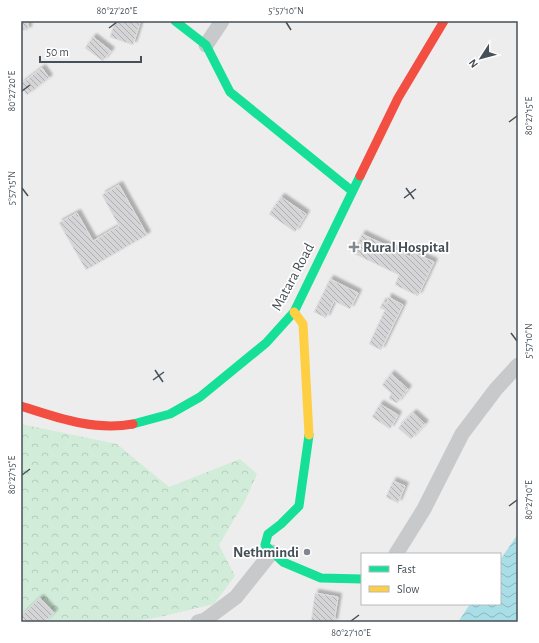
<svg xmlns="http://www.w3.org/2000/svg" width="539" height="643" viewBox="0 0 539 643" font-family="'Alegreya Sans',sans-serif">
  <style>
    .forest { fill: url(#forest-crowns) }
    .water { fill: url(#water-waves) }
    .building { fill: url(#building-back-hatch); stroke: #dfdfe0; filter: url(#shadow) }
    .lines { fill: none; stroke-linecap: round; stroke-linejoin: round }
    .street { stroke: #c7c9cb; stroke-width: 15 }
    .fast { stroke: #16e098; stroke-width: 9 }
    .slow { stroke: #ffcf43; stroke-width: 9 }
    .jam { stroke: #f24e42; stroke-width: 9 }
    .ticks { fill: none; stroke: #465058; stroke-width: 1.5 }
    .poi-dot { fill: #81878c; stroke: #fff; stroke-width: 1.5 }
    .labels { text-anchor: middle; dominant-baseline: central; stroke-width: 3.5; stroke-linejoin: round; paint-order: stroke }
    .poi-label { font-size: 15px; font-weight: bold; fill: #465058; stroke: #fff; text-anchor: start }
    .street-label { font-size: 15px; fill: #465058; stroke: #fff }
    .neatline { fill: none; stroke: #465058; stroke-width: 1.5 }
    .ticks-label { font-size: 10px; text-anchor: middle; fill: #465058 }
  </style>
  <defs>
    <pattern id="forest-crowns" width="20" height="18" patternUnits="userSpaceOnUse"><rect width="20" height="18" fill="#d2ecda"/><path d="M2 6a3 3 0 1 1 6 0M12 15a3 3 0 1 1 6 0" fill="none" stroke="#b6ccbd"/></pattern>
    <pattern id="water-waves" width="16" height="10" patternUnits="userSpaceOnUse"><rect width="16" height="10" fill="#a9dee7"/><path d="M0 5q4-4 8 0t8 0" fill="none" stroke="#8bb6be"/></pattern>
    <pattern id="building-back-hatch" width="6" height="6" patternUnits="userSpaceOnUse"><rect width="6" height="6" fill="#d5d5d7"/><path d="M-1 5l2 2M0 0l6 6M5-1l2 2" fill="none" stroke="#afafb1"/></pattern>
    <filter id="shadow"><feDropShadow dx="3.5" dy="-3.5" stdDeviation="1" flood-color="#0004"/></filter>
  </defs>
  <rect width="100%" height="100%" fill="#eeeded"/>
  <path class="forest" d="M21 424 117 444 169 487 240 459 257 474 245 501 219 545 235 576 214 604 155 618 127 622H21Z"/>
  <path class="water" d="M518 534V622H458L470 604H500V560Z"/>
  <g class="building">
    <rect x="21" y="21" width="7" height="9"/>
    <path d="M115 21H133L140 23 133 45 110 37Z"/>
    <path d="M93 37 111 51 103 61 85 48Z"/>
    <path d="M42 68 49 78 27 95 21 87V84Z"/>
    <path d="M119 185 147 235 86 270 59 223 77 213 93 241 119 226 102 195Z"/>
    <path d="M281 197 306 214 295 232 269 214Z"/>
    <path d="M362 234 410 257 412 252 434 262 418 296 395 285 399 275 353 253Z"/>
    <path d="M330 279 358 293 350 309 334 301 326 318 314 312Z"/>
    <path d="M388 297 403 305 381 350 369 344 385 310 380 308 383 302 387 304Z"/>
    <path d="M391 374 408 389 397 403 389 399 391 393 382 385Z"/>
    <path d="M380 404 398 415 390 429 372 417Z"/>
    <path d="M413 413 425 424 411 439 398 428Z"/>
    <path d="M393 481 405 486 398 503 386 497Z"/>
    <path d="M315 593 338 597 334 622H311Z"/>
    <path d="M40 598 54 613 44 622H27L21 616Z"/>
  </g>
  <g class="lines">
    <g class="street">
      <path d="M206 45 222 21"/>
      <path d="M396 554 424 509 462 434 496 389 518 365"/>
      <path d="M198 622 205 620 236 597 272 552"/>
    </g>
    <g class="fast">
      <path d="M175 21 206 45 230 92 352 191"/>
      <path d="M133 424 170 414 200 397 266 343 294 312 360 176"/>
      <path d="M309 435 299 506 281 524 268 534 265 545 283 562 321 578 362 579"/>
    </g>
    <path class="slow" d="M294 312 303 324 309 435"/>
    <g class="jam">
      <path d="M360 176 398 98 444 21"/>
      <path d="M21 406C58 418 94 431 133 424"/>
    </g>
  </g>
  <path class="ticks" d="M286 22 291 30M109 28 117 22M22 91 30 85M509 122 517 116M22 188 28 196M406 188 414 199M404 198 416 189M511 333 517 341M155 370 163 382M153 380 164 372M22 475 30 469M509 506 517 500M351 621 359 615"/>
  <g class="poi-dot">
    <path d="M352 241h4v4h4v4h-4v4h-4v-4h-4v-4h4z"/>
    <circle cx="307" cy="552" r="4"/>
  </g>
  <g class="labels">
    <g class="poi-label">
      <text x="363" y="247">Rural Hospital</text>
      <text x="299" y="552" text-anchor="end">Nethmindi</text>
    </g>
    <g class="street-label">
      <text transform="translate(293 277) rotate(-62)">Matara Road</text>
    </g>
  </g>
  <rect width="539" height="643" fill="none" stroke="#ffffff" stroke-width="44"/>
  <rect x="361" y="553" width="140" height="52" fill="#ffffff" stroke="#b5b9bc"/>
  <rect x="369" y="566" width="20" height="6" fill="#16e098" stroke="#b5b9bc"/>
  <text x="397" y="573" font-size="12" fill="#465058">Fast</text>
  <rect x="369" y="586" width="20" height="6" fill="#ffcf43" stroke="#b5b9bc"/>
  <text x="397" y="593" font-size="12" fill="#465058">Slow</text>
  <g transform="translate(481 58) rotate(234)" stroke="#ffffff" stroke-width="3" paint-order="stroke">
  <path d="M0-3L7 15L0 10L-7 15Z" fill="#465058"/>
  <text y="-6" font-size="11" font-weight="bold" text-anchor="middle" fill="#465058">N</text>
  </g>
  <path d="M40 56v6h101v-6" fill="none" stroke="#465058" stroke-width="2"/>
  <text x="46" y="56" font-size="12" fill="#465058" stroke="#ffffff" stroke-width="3" paint-order="stroke">50 m</text>
  <rect x="22" y="22" width="495" height="599" class="neatline"/>
  <g class="ticks-label">
    <text x="117" y="14">80°27'20"E</text>
    <text x="286" y="14">5°57'10"N</text>
    <text transform="translate(11 91) rotate(-90)" y="4">80°27'20"E</text>
    <text transform="translate(528 116) rotate(-90)" y="4">80°27'15"E</text>
    <text transform="translate(11 188) rotate(-90)" y="4">5°57'15"N</text>
    <text transform="translate(528 341) rotate(-90)" y="4">5°57'10"N</text>
    <text transform="translate(11 475) rotate(-90)" y="4">80°27'15"E</text>
    <text transform="translate(528 500) rotate(-90)" y="4">80°27'10"E</text>
    <text x="351" y="636">80°27'10"E</text>
  </g>
</svg>
